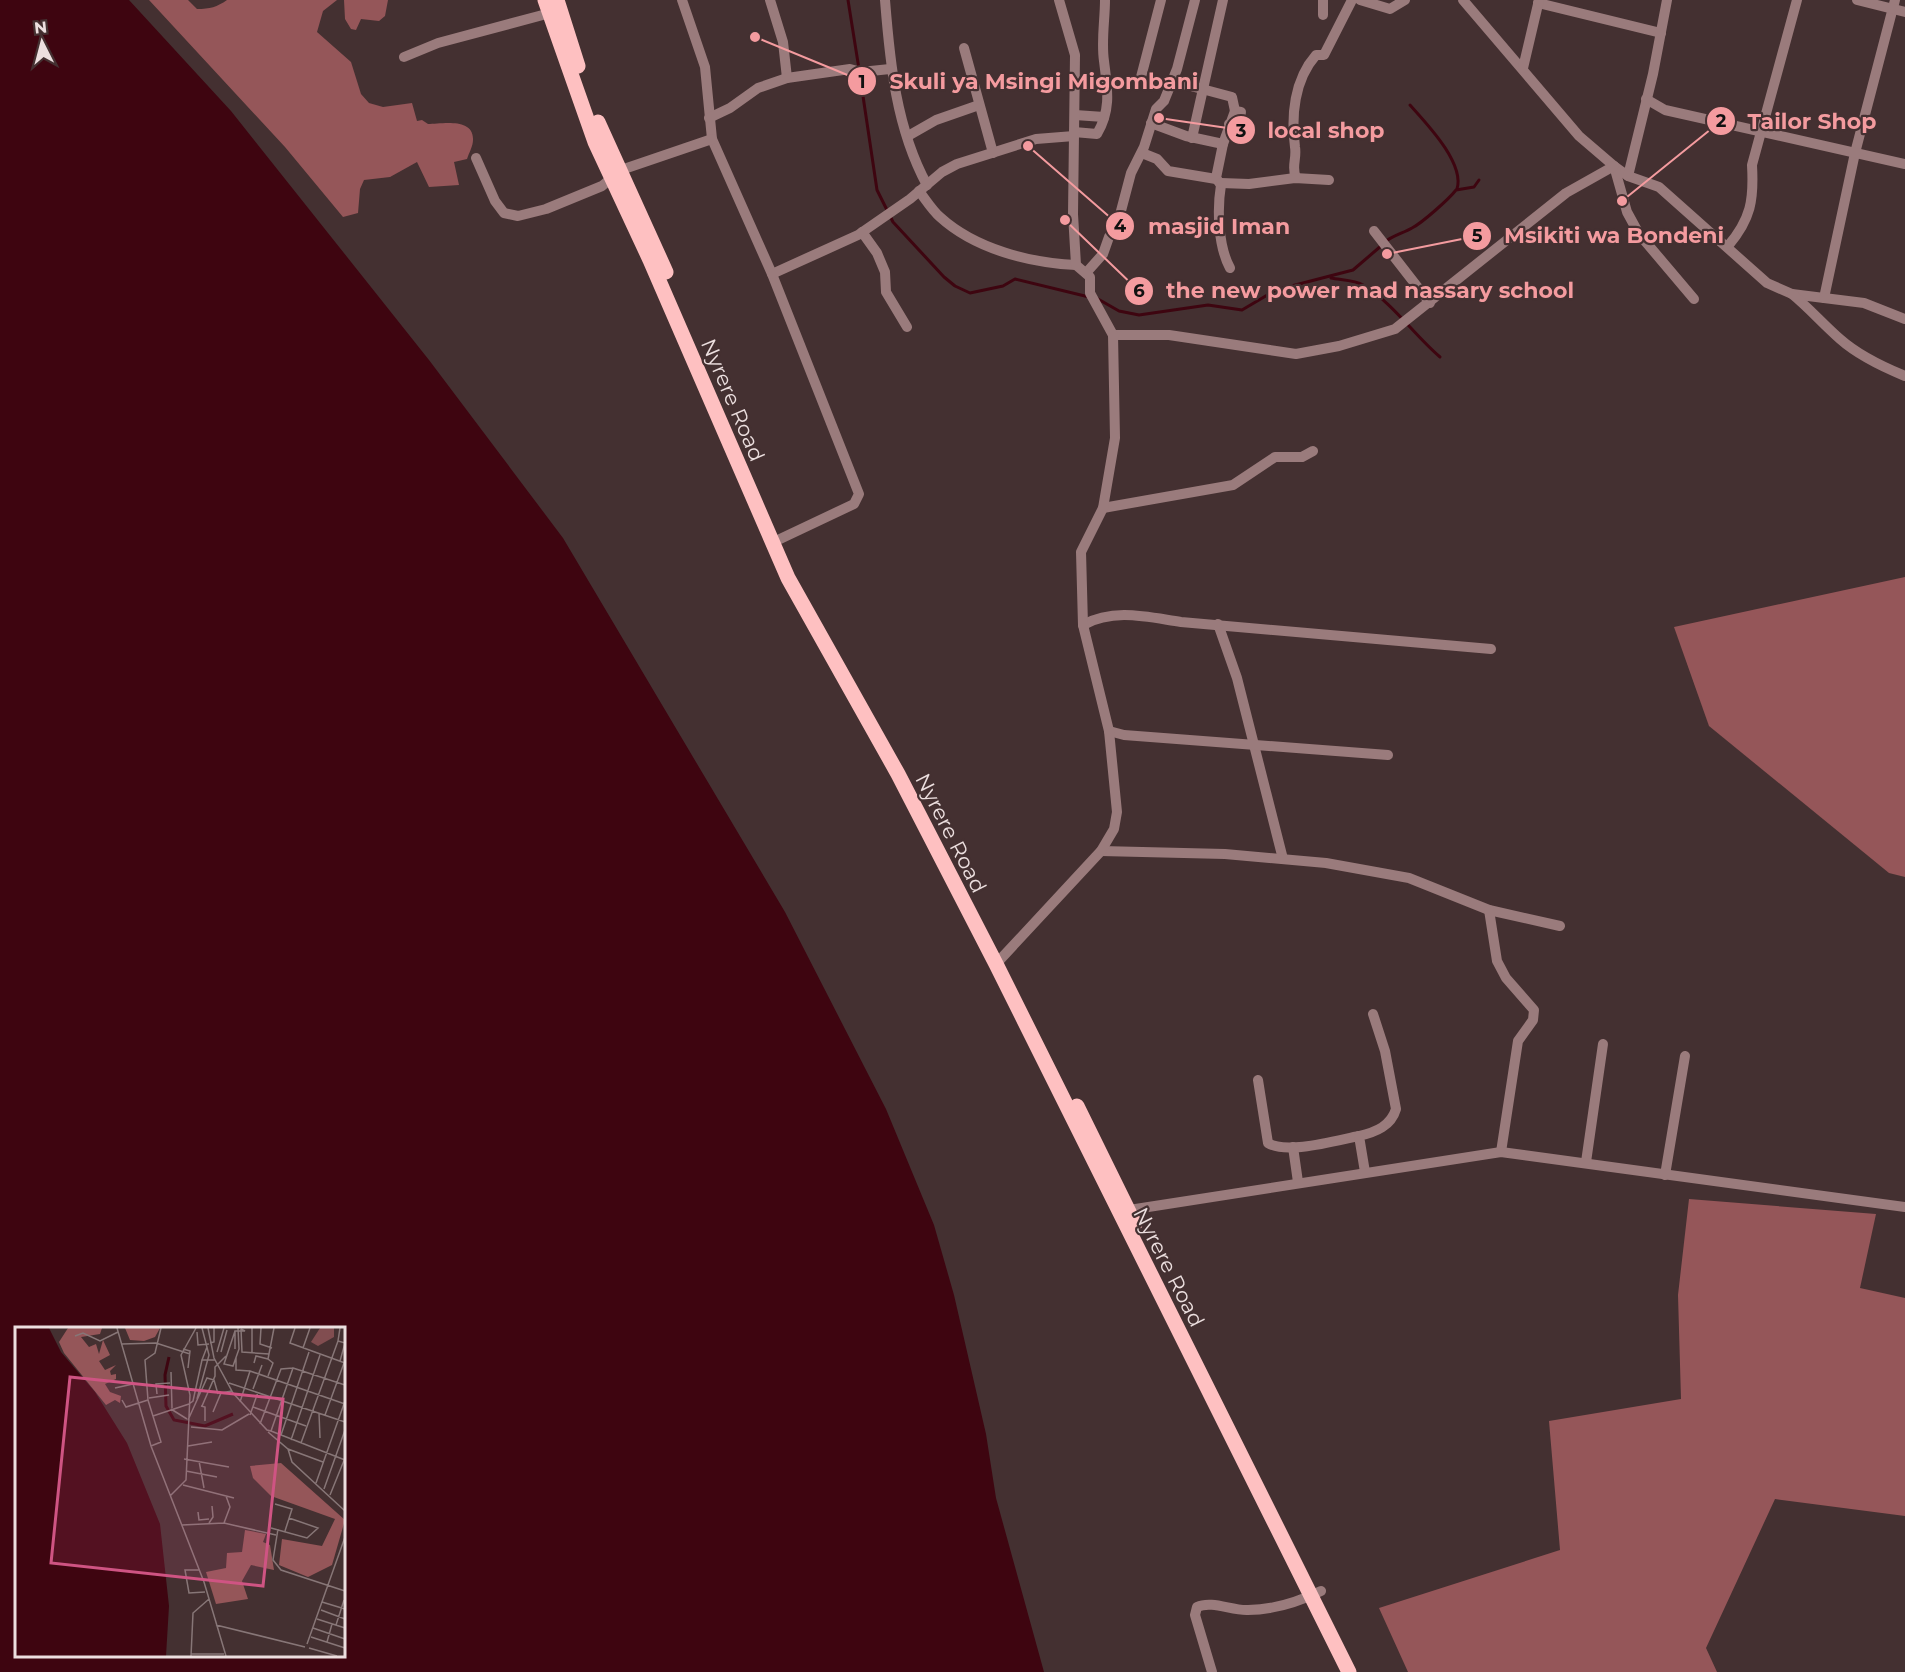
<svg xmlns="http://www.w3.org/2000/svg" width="1905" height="1672" viewBox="0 0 1905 1672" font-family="Montserrat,sans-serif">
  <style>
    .forest { fill: #955659 }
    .water { fill: #3e0510; fill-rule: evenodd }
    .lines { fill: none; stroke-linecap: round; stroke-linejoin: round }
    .stream { stroke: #3e0510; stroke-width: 3 }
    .street { stroke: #9a7b7c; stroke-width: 10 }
    .primary { stroke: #fec0c1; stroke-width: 15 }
    .labels { text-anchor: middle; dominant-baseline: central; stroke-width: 4.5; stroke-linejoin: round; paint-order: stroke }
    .street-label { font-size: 21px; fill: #ecdfdf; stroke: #443031 }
    .inset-river { fill: none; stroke: #3e0510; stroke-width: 3 }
    .inset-road { fill: none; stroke: #877677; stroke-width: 1.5 }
    .view { fill: #cf5483; fill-opacity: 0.15; stroke: #cf5483; stroke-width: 3 }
    .inset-edge { fill: none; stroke: #ecdfdf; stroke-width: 3 }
    .leader { fill: none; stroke: #f49b9f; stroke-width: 2 }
    .callout-dot { fill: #f49b9f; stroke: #443031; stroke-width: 2 }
    .mark-label { font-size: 18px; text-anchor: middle; font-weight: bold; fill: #111 }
    .callout-label { font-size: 22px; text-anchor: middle; font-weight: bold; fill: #f49b9f; stroke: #443031; stroke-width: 4.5; stroke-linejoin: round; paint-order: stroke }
  </style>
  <rect width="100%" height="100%" fill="#443031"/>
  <g class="forest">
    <path d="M149 0H188L197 9C210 9 217 7 227 0H337L323 11 317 32 351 62 361 94 369 103 383 107 412 103 417 121 422 120 428 124C441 124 474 117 473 140 473 146 469 153 467 159L454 162 459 185 429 187 417 162 390 177 364 180 360 189 358 213 343 217 285 147Z"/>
    <path d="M344 0H388L385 16 379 21 361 19 356 30 351 29 345 19Z"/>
    <path d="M1905 577V877L1889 873 1709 726 1674 627Z"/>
    <path d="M1689 1199 1876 1214 1860 1288 1905 1298V1516L1775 1499 1706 1648 1717 1672H1408L1379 1608 1560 1550 1549 1421 1681 1399 1678 1295Z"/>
  </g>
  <path class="water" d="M0 0H129L231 111 429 360 563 538 785 912 886 1109 934 1225 954 1295 986 1434 996 1498 1044 1672H0ZM16 1328H344V1656H16Z"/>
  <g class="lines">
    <g class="stream">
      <path d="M848 0 859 69"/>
      <path d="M860 76 877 190 893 222 944 277 955 286 970 293 1003 286 1015 279 1089 297"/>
      <path d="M1410 105C1426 123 1465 163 1457 189"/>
      <path d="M1386 241C1395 235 1403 233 1412 228 1422 223 1449 199 1456 190L1474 187 1479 180"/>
      <path d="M1331 278C1340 280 1355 280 1363 285 1393 303 1413 334 1440 357"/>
      <path d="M1098 299 1119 311 1139 315 1208 305 1242 310 1276 290 1353 270 1381 246"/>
    </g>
    <g class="street">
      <path d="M682 0 705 67 712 139 772 274 859 494 854 504 780 539"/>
      <path d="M770 0 783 42 787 78"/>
      <path d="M885 0C890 63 896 128 927 185"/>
      <path d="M1360 0 1390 9 1405 0"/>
      <path d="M1463 0 1579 136 1614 166 1628 176 1659 187 1767 283 1792 294 1824 298 1855 153 1895 0"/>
      <path d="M1857 0 1905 12"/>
      <path d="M1538 3 1661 33"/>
      <path d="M1323 15V0"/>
      <path d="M964 48 993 153"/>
      <path d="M404 57 438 43 554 12"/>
      <path d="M1523 68 1539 0"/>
      <path d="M1141 77 1161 0"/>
      <path d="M1172 81 1232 97 1235 111"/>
      <path d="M1646 99 1665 110 1905 164"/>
      <path d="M1075 115 1104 117"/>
      <path d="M709 118 730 108 758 88 787 78 850 69 861 72 890 69"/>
      <path d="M1151 123 1186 136 1223 144 1216 178 1221 185C1217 209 1218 246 1230 268"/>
      <path d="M1074 132 1097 134C1112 109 1107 87 1104 61 1101 41 1105 20 1105 0"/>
      <path d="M908 136 936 120 979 105"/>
      <path d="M1192 138 1223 0"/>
      <path d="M1223 144 1235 111 1241 112 1239 122 1229 124"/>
      <path d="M1142 153 1157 159 1168 171 1216 179"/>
      <path d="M476 158 495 201 504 213 518 216 546 209 602 186 621 170 712 139"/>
      <path d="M1614 166 1627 212 1639 234 1694 299"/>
      <path d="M1628 176 1653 74 1667 0"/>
      <path d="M1296 178C1291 167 1297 159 1295 147 1291 116 1294 80 1316 55H1324L1352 0"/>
      <path d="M1221 183 1249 184 1295 178 1329 180"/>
      <path d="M919 191C926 200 932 210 940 217 975 249 1030 263 1076 265"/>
      <path d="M1374 231 1430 303"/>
      <path d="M862 232 877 253 885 272 886 292 907 327"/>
      <path d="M1728 246C1751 219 1754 200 1752 165L1797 0"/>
      <path d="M1086 273 1103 254 1109 237 1117 226 1131 173 1144 147 1156 109 1164 101 1177 69 1195 0"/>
      <path d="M772 274 858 235 910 199 942 172 957 164 1036 139 1074 136"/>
      <path d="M1792 294C1809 308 1823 324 1840 339 1858 355 1883 367 1905 376"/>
      <path d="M1824 298 1864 303 1905 319"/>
      <path d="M1113 335H1169L1296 354 1339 346 1395 329 1566 193 1614 166"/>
      <path d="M1103 508 1233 485 1275 457H1302L1313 451"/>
      <path d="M1218 624 1237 678 1283 859"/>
      <path d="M1083 625C1114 608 1147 617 1181 622L1491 649"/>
      <path d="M1109 731 1124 735 1388 755"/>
      <path d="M1101 851 1225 854 1326 863 1409 878 1489 910 1560 926"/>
      <path d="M1489 910 1497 961 1506 978 1534 1010 1533 1020 1518 1041 1501 1152"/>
      <path d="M996 964 1101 851 1114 829 1117 812 1109 731 1083 625 1081 552 1103 508 1115 438 1113 335 1090 293V277L1076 265 1073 214 1075 55 1059 0"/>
      <path d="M1258 1080 1268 1143C1286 1155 1338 1140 1359 1136"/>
      <path d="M1293 1147 1298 1182"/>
      <path d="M1586 1162 1603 1044"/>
      <path d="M1365 1172 1359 1136C1376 1132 1391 1126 1396 1109L1385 1051 1373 1014"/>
      <path d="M1665 1175 1685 1056"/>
      <path d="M1129 1210 1501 1152 1905 1207"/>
      <path d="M1212 1672 1195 1615 1197 1607C1212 1600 1232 1611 1248 1610 1273 1610 1298 1602 1321 1591"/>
    </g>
    <g class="primary">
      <path d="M545 0 595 142 650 260 788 578 898 774 996 964 1349 1672"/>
      <path d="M557 0 578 66"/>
      <path d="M598 122 666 272"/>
      <path d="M1077 1106 1135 1224"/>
    </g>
  </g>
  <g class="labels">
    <g class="street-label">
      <text transform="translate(733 400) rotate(67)">Nyrere Road</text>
      <text transform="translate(951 833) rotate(63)">Nyrere Road</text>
      <text transform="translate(1169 1267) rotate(63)">Nyrere Road</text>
    </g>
  </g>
  <g transform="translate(15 1327)">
    <rect width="330" height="330" fill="#443031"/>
    <path d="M305 1H319V10L303 19 296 15Z" fill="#814d50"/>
    <path d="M53 1H87L85 7 66 10 74 20 81 17 84 27 88 13 95 28 84 34 90 43 101 38 95 44 96 48 101 47V52L90 57 95 65 106 69 105 76 100 73 91 78 49 26 44 15ZM110 1H145L140 10 129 14 115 13ZM266 136 330 193 317 238 293 250 264 238 267 212 307 219 320 192 256 169 238 151 235 139ZM230 203 251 207 248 215 255 218 259 243 236 238 227 254 233 272 201 277 191 245 211 241 212 226 227 225Z" fill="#955659"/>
    <path d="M0 1H34L46 25 80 65 112 116 145 197 154 279 151 329H0Z" fill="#3e0510"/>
    <path class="inset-river" d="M154 30 150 48 151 79 159 93 190 99 218 87"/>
    <path class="inset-road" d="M102 1 136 119 189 255 211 329M193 1 199 31 218 66 252 103 256 104 278 41 330 58M246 1 245 17 257 21M280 1 275 16 330 36M325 1 323 14 330 16M226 2 227 25 254 27M220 4 209 37 218 39 224 22 223 1M182 5 183 18 194 17M60 9 68 6 85 14 103 5M195 16 199 15V1M107 17 141 16 175 27M192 20 187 33H200M288 21 295 1M168 22 175 24 173 41M220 22V4H230L226 2M202 25 209 1M206 25 212 3M237 25V1M221 30V43L235 44M325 34 330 16M239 36 241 29 253 32M156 45 157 81M253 49 258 36 253 32 259 1M214 56 330 95M100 61 118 57M238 62 247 38M142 67 141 57 155 56M134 71 154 68M182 72 194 28 187 1M107 73 111 80 133 73M225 75 235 44 330 77M174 77 178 74 187 33M186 79 190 80V94M187 79 200 49V40L211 29M238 80 291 99M156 82 172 92M198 85 206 66 217 64M304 86 305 111M235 88 243 65M310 88 329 36M138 89 174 77M173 93 192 51 199 53 203 67M245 97 266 42 278 41M176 100 207 103 234 87M256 104 330 133M253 105 273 122 308 135M266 108 294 25M276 113 305 28M286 116 323 14M136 119 146 115 133 73 130 33 140 26 146 1M173 119 197 115M273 122 277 135 330 184M169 132 214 140M184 134 189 161M171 144 202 150M301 156 330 74M168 158 219 171M309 162 330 103M315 168 330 131M155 169 171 153 175 68 166 28 181 1M260 177 277 182 270 204M183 185 184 193 194 192M194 196 198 190 197 179M209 196 215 180 211 169M167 198 209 196 261 208M256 201 292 211 303 201 274 191M263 202 258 233 266 243 330 264M184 243H170L174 266 190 265M307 275 330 282M306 283 330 292M302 292 330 301M201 298 290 320M321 298 329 273M298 301 330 312M296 310 330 321M312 315 317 297M292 317 330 210M294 321 322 329M176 327H209M176 329 178 286 194 272"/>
    <path class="view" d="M55 50 268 72 248 259 36 236Z"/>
    <rect width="330" height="330" class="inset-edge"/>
  </g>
  <path class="leader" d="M755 37L862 81M1622 201L1721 121M1159 118L1241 130M1028 146L1120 226M1387 254L1477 236M1065 220L1139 291"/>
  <g class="callout-dot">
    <circle cx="755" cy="37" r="6"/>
    <circle cx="1622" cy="201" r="6"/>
    <circle cx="1159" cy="118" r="6"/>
    <circle cx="1028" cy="146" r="6"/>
    <circle cx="1387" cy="254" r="6"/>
    <circle cx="1065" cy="220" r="6"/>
    <circle cx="862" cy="81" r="15"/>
    <circle cx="1721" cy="121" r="15"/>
    <circle cx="1241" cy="130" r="15"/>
    <circle cx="1120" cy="226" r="15"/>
    <circle cx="1477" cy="236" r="15"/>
    <circle cx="1139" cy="291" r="15"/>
  </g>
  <g class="mark-label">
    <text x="862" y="88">1</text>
    <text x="1721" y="127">2</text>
    <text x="1241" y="137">3</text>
    <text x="1120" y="232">4</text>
    <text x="1477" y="242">5</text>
    <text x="1139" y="297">6</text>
  </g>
  <g class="callout-label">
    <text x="1044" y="89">Skuli ya Msingi Migombani</text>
    <text x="1812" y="129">Tailor Shop</text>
    <text x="1326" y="138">local shop</text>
    <text x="1219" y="234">masjid Iman</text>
    <text x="1614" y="243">Msikiti wa Bondeni</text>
    <text x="1370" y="298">the new power mad nassary school</text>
  </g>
  <g transform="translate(42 42) rotate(354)" stroke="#443031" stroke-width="4.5" paint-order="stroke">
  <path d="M0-4.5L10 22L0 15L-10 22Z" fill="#ecdfdf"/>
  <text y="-9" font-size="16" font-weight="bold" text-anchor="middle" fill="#ecdfdf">N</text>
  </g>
</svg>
